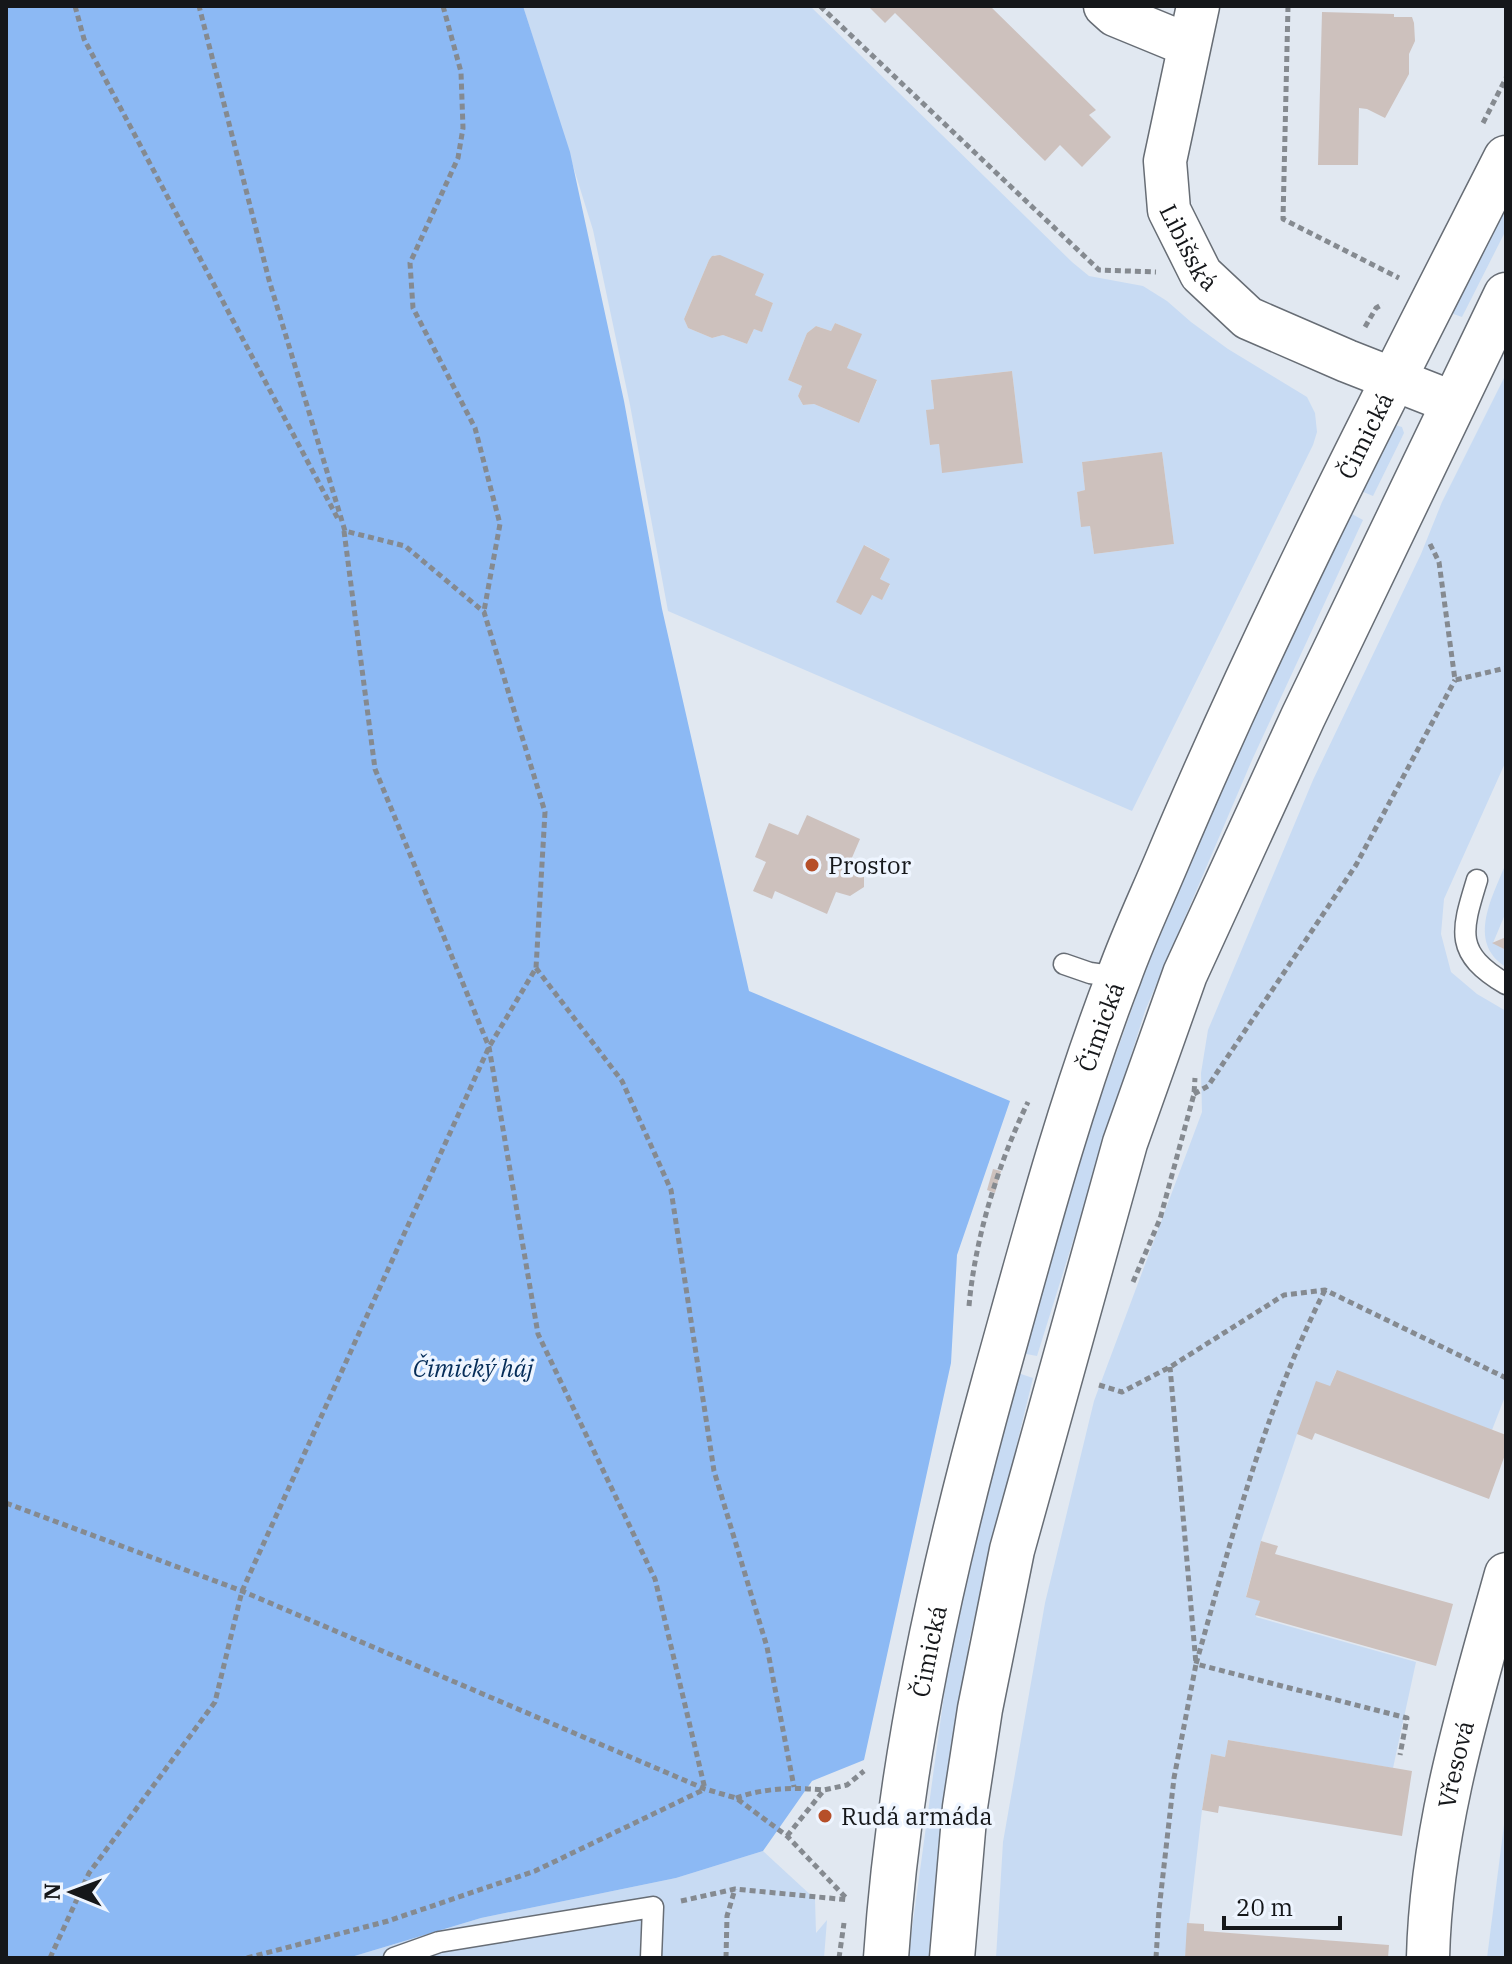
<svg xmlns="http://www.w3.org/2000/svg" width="1512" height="1964" viewBox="0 0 1512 1964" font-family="'IBM Plex Serif',serif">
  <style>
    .green { fill: #c8dbf3; fill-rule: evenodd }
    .forest { fill: #8cb9f4 }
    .building { fill: #cdc1bd }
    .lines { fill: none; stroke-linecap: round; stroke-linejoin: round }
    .lane-casing { stroke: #676d75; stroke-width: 23 }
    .street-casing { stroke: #676d75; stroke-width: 45 }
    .secondary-casing { stroke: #676d75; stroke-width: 47 }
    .path { stroke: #858a90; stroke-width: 5; stroke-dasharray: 6 4; stroke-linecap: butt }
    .lane { stroke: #fff; stroke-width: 20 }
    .street { stroke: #fff; stroke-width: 42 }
    .secondary { stroke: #fff; stroke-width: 44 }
    .poi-dot { fill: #b64f29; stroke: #eef5ff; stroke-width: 3 }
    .labels { text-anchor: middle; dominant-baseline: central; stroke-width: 7; stroke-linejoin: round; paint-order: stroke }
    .street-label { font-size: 24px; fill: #15171a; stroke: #eef5ff }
    .poi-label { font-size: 24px; fill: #15171a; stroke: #eef5ff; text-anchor: start }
    .park-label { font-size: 24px; font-style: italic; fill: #052d59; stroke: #eef5ff }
  </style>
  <rect width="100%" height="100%" fill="#e1e8f1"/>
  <g class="green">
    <path d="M523 6H810L1072 262 1089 276 1143 286 1167 301 1191 322 1228 349 1307 397 1315 413 1317 432 1313 445 1132 811 668 611 630 405 593 230ZM715 255 763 274 755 295 773 303 762 331 754 329 747 344 723 335 712 338 688 328 684 319 709 260ZM835 323 861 334 847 368 877 381 859 423 814 404 803 405 798 396 802 386 788 380 807 333 816 326 831 331ZM1012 371 1023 463 942 472 939 444 930 445 927 410 934 409 931 380ZM1162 452 1174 544 1094 554 1090 526H1081L1077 492 1085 490 1082 462ZM865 545 890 559 880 579 890 585 882 599 872 595Z"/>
    <path d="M1506 197V230L1462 317 1448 312Z"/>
    <path d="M1506 374V761L1444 899 1441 934 1451 972 1477 994 1506 1011V1394L1492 1430 1336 1371 1330 1386 1297 1434 1261 1541 1246 1596 1260 1601 1256 1617 1416 1662 1393 1768 1228 1740 1225 1757 1211 1754 1202 1810 1185 1958H996L1003 1842 1045 1603 1094 1401 1202 1112 1201 1073 1208 1030 1313 780 1421 554 1442 502Z"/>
    <path d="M1395 425 1402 427 1404 433 1373 496 1361 491Z"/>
    <path d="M1350 513 1363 520 1252 760 1145 1011 1037 1356 1021 1353 1073 1176 1148 963 1238 753Z"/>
    <path d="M1506 863V912L1493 943 1506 950V967C1466 942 1493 896 1506 863Z"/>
    <path d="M1018 1373 1033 1378 969 1641 930 1958H908L952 1637Z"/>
    <path d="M1506 1809V1958H1487Z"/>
    <path d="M763 1851 815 1899 816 1933 827 1920 824 1958H348L481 1918 676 1878Z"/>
  </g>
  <path class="forest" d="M6 6H523L570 152 624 401 662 609 749 991 1010 1101 957 1255 951 1363 864 1760 812 1781 763 1851 676 1878 481 1918 348 1958H6Z"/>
  <g class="building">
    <path d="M868 6H990L1096 110 1089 115 1111 137 1082 167 1060 145 1045 161 895 13 885 23Z"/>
    <path d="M1322 12 1394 14V17H1412L1414 23 1415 41 1409 54V74L1385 118 1367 109 1359 108 1358 165H1318Z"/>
    <path d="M720 255 764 274 755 295 773 303 762 332 754 329 747 344 723 335 712 338 688 328 684 319 709 260 712 256Z"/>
    <path d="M835 323 862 334 847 368 877 380 859 423 814 404 803 405 798 396 802 386 788 380 807 333 816 326 831 331Z"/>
    <path d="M1012 371 1023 463 942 473 939 444 930 445 926 410 934 409 931 380Z"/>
    <path d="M1162 452 1174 544 1094 554 1090 526 1081 527 1077 492 1085 490 1082 462Z"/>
    <path d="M864 545 890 559 880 579 890 584 882 600 872 595 861 615 836 602Z"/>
    <path d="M807 815 860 839 851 860 864 870V887L850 896 836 892 827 914 775 891 772 899 753 891 766 862 755 857 769 823 798 835Z"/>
    <path d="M1506 937V950L1492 943Z"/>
    <path d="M993 1169 1001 1171 995 1193 987 1190Z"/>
    <path d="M1337 1370 1506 1435V1452L1489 1499 1315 1433 1312 1440 1297 1434 1316 1381 1330 1386Z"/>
    <path d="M1261 1541 1278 1546 1275 1554 1453 1604 1436 1666 1255 1615 1260 1601 1246 1597Z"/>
    <path d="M1228 1740 1412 1771 1402 1836 1219 1806 1218 1813 1202 1810 1211 1754 1225 1757Z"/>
    <path d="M1187 1923 1204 1924V1931L1389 1945 1388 1958H1185Z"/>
  </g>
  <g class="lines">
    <defs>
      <g id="lane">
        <path d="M1477 880C1461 932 1454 953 1506 984"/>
        <path d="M1064 964 1090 973 1118 977"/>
        <path d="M394 1958 439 1942 653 1907 651 1958"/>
      </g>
      <g id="street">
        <path d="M1105 6 1115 15 1188 45"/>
        <path id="s1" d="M1198 6 1165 161 1169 210 1201 274 1248 318 1347 361 1454 403"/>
        <path id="s2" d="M1428 1958C1431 1827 1471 1700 1506 1574"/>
      </g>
      <g id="secondary">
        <path id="s3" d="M886 1958C899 1762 942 1570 994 1382 1032 1246 1068 1108 1119 976 1133 937 1151 899 1167 861 1268 621 1388 390 1506 158"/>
        <path d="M952 1958 965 1807 980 1709 1012 1550 1125 1143 1185 974 1303 717 1506 295"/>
      </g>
    </defs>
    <use href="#lane" class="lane-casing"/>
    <use href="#street" class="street-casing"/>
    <use href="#secondary" class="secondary-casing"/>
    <g class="path">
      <path d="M75 6 84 39 338 519"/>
      <path d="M443 6 461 72 463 128 458 158 410 263 413 308 475 428 500 524 484 611"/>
      <path d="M820 6 1099 270 1156 272"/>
      <path d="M1288 6 1283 219 1399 278"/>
      <path d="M1483 123 1506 78"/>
      <path d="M1365 327 1376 308 1383 304"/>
      <path d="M344 531 375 769 489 1047 538 1334 655 1579 705 1789"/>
      <path d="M1430 544 1439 562 1455 680 1506 668"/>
      <path d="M536 968 622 1081 671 1190 714 1471 767 1647 794 1787"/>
      <path d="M1194 1094 1208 1086 1356 865 1455 680"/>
      <path d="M1133 1282 1160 1219 1194 1094 1195 1078"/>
      <path d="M1325 1290C1265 1408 1232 1537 1196 1664L1407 1718 1400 1755"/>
      <path d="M969 1306C975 1238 998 1164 1028 1102"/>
      <path d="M1099 1385 1122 1392 1170 1367 1284 1295 1325 1290 1506 1378"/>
      <path d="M6 1503 242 1591 705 1789 736 1798 787 1836 848 1900"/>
      <path d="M736 1798C764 1788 793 1787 823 1790"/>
      <path d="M787 1836 824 1790 847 1785 864 1771"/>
      <path d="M681 1901 735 1889 849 1900"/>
      <path d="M50 1958 89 1873 215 1702 242 1591 489 1047 536 968 545 812 484 612 405 546 345 531 269 280 199 6"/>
      <path d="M247 1958 388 1921 535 1871 705 1789"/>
      <path d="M726 1958 727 1916 735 1889"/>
      <path d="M839 1958 844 1923"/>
      <path d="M1156 1958 1159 1910 1174 1778 1196 1664 1170 1367"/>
    </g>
    <use href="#lane" class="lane"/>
    <use href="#street" class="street"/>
    <use href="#secondary" class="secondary"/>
  </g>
  <g class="poi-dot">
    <circle cx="812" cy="865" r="8"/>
    <circle cx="825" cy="1816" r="8"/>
  </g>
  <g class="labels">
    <g class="street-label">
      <text stroke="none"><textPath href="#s1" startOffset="250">Libišská</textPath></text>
      <text stroke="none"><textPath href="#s3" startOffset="1606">Čimická</textPath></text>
      <text stroke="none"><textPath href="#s3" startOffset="958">Čimická</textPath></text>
      <text stroke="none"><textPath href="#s3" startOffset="310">Čimická</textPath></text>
      <text stroke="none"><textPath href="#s2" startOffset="196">Vřesová</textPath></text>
    </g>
    <g class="poi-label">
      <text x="828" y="865">Prostor</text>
      <text x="841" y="1816">Rudá armáda</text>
    </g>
    <g class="park-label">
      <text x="473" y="1368">Čimický háj</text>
    </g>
  </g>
  <rect width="1512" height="1964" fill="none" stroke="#15171a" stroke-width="16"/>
  <g transform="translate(72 1892) rotate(271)" stroke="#eef5ff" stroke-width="6" paint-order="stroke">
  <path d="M0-6L14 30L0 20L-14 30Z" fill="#15171a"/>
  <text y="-12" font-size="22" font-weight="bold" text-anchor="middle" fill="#15171a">N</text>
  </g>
  <path d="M1224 1916v12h116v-12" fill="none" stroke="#15171a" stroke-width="4"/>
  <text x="1236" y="1916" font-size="24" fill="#15171a" stroke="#eef5ff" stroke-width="6" paint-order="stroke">20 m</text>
</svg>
